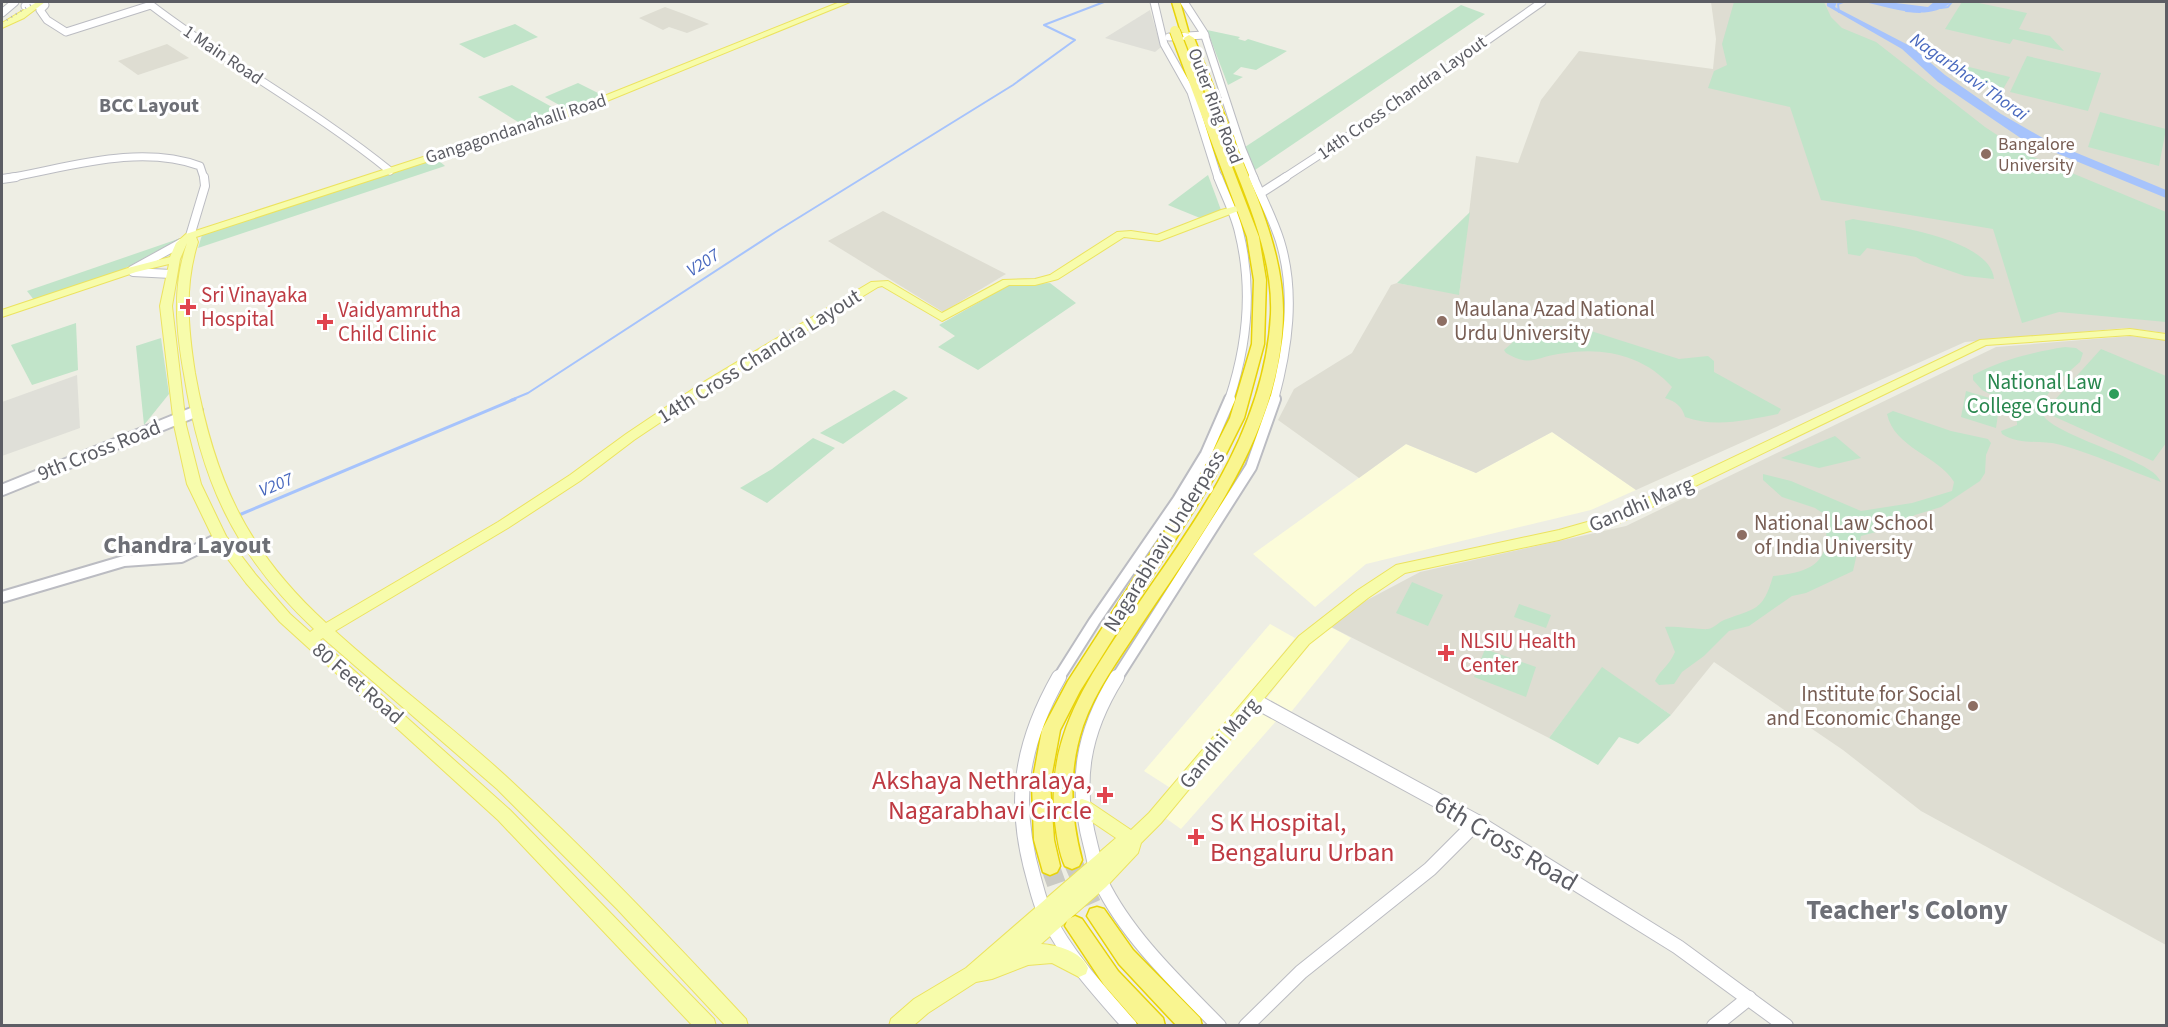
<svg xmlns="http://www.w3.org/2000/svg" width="2168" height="1027" viewBox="0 0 2168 1027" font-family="'Source Sans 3',sans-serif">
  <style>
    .commercial { fill: #fcfcda }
    .industrial { fill: #dfdfd8 }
    .education { fill: #deddd2 }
    .green { fill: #c1e4c9 }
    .water { fill: #a6c3fc }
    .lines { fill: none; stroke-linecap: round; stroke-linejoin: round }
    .stream-far1 { stroke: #a6c3fc; stroke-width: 2 }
    .stream { stroke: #a6c3fc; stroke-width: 3 }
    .highway-tunnel { stroke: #cacac4; stroke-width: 19; stroke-dasharray: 19 10; stroke-linecap: butt }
    .minor-far3-casing { stroke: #bbbcc2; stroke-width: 9 }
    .minor-far2-casing { stroke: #bbbcc2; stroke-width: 10 }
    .minor-far1-casing { stroke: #bbbcc2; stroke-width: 14 }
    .minor-casing { stroke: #bbbcc2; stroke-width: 16 }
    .major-casing { stroke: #ece35f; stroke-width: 2 }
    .highway-casing { stroke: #e8d309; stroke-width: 3 }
    .minor-far3 { stroke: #fff; stroke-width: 7 }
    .minor-far2 { stroke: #fff; stroke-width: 8 }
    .minor-far1 { stroke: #fff; stroke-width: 10 }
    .minor { stroke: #fff; stroke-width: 14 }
    .major { fill: #f7fcab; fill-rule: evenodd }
    .highway { fill: #f9f590; fill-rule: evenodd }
    .rail { stroke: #b6b6b7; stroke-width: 2; stroke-dasharray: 1 4.5; stroke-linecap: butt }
    .highway-bridge-casing { stroke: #e8d309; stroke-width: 12; stroke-linecap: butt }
    .highway-bridge { stroke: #f9f590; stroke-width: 10 }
    .education-dot { fill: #8d6e63; stroke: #fff; stroke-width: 2 }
    .health-dot { fill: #e0444e; stroke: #fff; stroke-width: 2 }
    .leisure-dot { fill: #2e9e5b; stroke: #fff; stroke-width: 2 }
    .labels { text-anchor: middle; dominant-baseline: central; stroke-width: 6; stroke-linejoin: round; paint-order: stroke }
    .far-street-label { font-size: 18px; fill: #5c5d64; stroke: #fff }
    .far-water-label { font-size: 18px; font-style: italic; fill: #4969be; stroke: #fff }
    .far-education-label { font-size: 18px; fill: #785e54; stroke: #fff; text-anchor: start }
    .far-quarter-label { font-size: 20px; font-weight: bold; fill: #6d6f76; stroke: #fff }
    .health-label { font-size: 21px; fill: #be3a42; stroke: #fff; text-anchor: start }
    .education-label { font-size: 21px; fill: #785e54; stroke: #fff; text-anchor: start }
    .street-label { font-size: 21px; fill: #5c5d64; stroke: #fff }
    .leisure-label { font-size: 21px; fill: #27864d; stroke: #fff; text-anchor: end }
    .quarter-label { font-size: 24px; font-weight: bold; fill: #6d6f76; stroke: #fff }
    .near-health-label { font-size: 26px; fill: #be3a42; stroke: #fff; text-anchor: end }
    .near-street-label { font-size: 26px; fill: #5c5d64; stroke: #fff }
    .near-neighbourhood-label { font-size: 27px; font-weight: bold; fill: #6d6f76; stroke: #fff }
  </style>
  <rect width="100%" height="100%" fill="#eeeee4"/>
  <g class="commercial">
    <path d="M1552 432 1636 490 1591 510 1366 564 1315 607 1253 554 1406 444 1476 473Z"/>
    <path d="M1270 624 1295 638 1172 789 1144 771Z"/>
    <path d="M1329 626 1351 638 1291 712 1267 698 1310 642Z"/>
    <path d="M1260 709 1278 719 1181 829 1164 817Z"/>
  </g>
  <g class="industrial">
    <path d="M1150 10 1161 47 1155 52 1105 38Z"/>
    <path d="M77 375 80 428 2 456V402Z"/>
  </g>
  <g class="education">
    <path d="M1711 2H2166V333L2126 328 1965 342 1636 490 1552 432 1476 473 1406 444 1359 478 1278 420 1294 389 1352 353 1391 285 1397 283 1459 294 1476 156 1518 163 1541 100 1579 51 1713 69 1716 39Z"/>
    <path d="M665 7 684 14 709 24 687 33 669 27 663 30 639 18Z"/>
    <path d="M167 44 189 58 138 75 118 61Z"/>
    <path d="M883 211 1006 274 943 312 828 241Z"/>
    <path d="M2131 336 2166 340V945L1921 811 1843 750 1714 662 1671 715 1602 668 1549 738 1329 626 1354 607 1420 572 1626 526 1996 347Z"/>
  </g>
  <g class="green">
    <path d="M1734 2H1824L1831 17 1842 28 1876 42 1985 127 2026 154 2166 212V322L2059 312 2022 323 1993 229 1821 200 1790 107 1708 88 1714 71 1727 65 1722 44Z"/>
    <path d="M1962 2H1974L2027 13 2019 29 2050 36 2064 51 2013 39 2010 44 1945 29Z"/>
    <path d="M1461 5 1485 14 1252 172 1242 149Z"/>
    <path d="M515 24 538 37 484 58 459 44Z"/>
    <path d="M1207 30 1240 37 1238 39 1245 41 1248 39 1287 51 1256 70 1241 67 1233 74 1243 77 1228 85Z"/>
    <path d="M2027 56 2101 73 2088 111 2010 92Z"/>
    <path d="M1965 66 2010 77 2002 91 1956 79Z"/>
    <path d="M578 83 606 97 568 110 545 97Z"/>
    <path d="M512 85 561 112 523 125 478 97Z"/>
    <path d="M2100 112 2166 129 2159 166 2088 147Z"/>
    <path d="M437 159 445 166 198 248 202 235Z"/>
    <path d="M1208 175 1221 210 1200 218 1168 205Z"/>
    <path d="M1470 212 1459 295 1397 283Z"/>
    <path d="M1853 219C1885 225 1990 237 1994 279L1965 276 1924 262 1916 257 1867 248 1860 256 1848 254 1845 221Z"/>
    <path d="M181 238 120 271 34 300 27 291Z"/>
    <path d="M1050 283 1076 303 978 370 938 347 955 336 939 325 1009 285Z"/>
    <path d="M76 323 78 370 32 385 11 345Z"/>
    <path d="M1547 326 1591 331 1679 359 1708 356 1714 361V372L1781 409 1778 414C1747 420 1715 428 1685 417 1682 406 1676 402 1665 398L1672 387C1643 354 1601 346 1558 354 1534 358 1531 367 1506 353L1504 350 1512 343 1516 335 1533 328Z"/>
    <path d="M161 338 169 394 144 425 136 346Z"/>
    <path d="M2065 347 2076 348 2083 353 2080 362 2055 384 2039 407C2041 411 2043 416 2046 419 2062 434 2113 450 2135 462 2145 467 2156 472 2161 482 2128 470 2094 454 2061 445 2041 439 2020 446 2002 434L2001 431 2017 425V422L2006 402 1982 390 1973 380V375C2001 360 2033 352 2065 347Z"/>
    <path d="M2101 349 2166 376V443L2153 461 2044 412Z"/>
    <path d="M894 390 908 398 843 444 820 433Z"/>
    <path d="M1966 391 2000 401 1996 428 1961 417Z"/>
    <path d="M1893 411 1951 431 1988 439 1991 443 1986 455 1985 473 1980 481 1941 507 1915 515 1891 528 1861 536 1853 571 1806 593 1792 596 1749 626 1729 631 1704 656 1682 672 1674 684 1659 685 1655 681C1660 670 1669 666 1675 652L1665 627C1675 626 1703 630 1708 629 1714 628 1719 622 1724 620 1756 608 1763 611 1773 576 1816 572 1833 560 1824 514L1815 508 1782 497 1763 480V474L1791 481 1861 511 1912 503 1952 491 1954 482C1939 456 1894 448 1887 414Z"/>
    <path d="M1835 436 1861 458 1819 468 1781 458Z"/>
    <path d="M813 438 835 448 767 503 740 488 772 469Z"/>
    <path d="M1412 582 1443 595 1428 626 1396 613Z"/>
    <path d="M1519 604 1551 615 1546 628 1514 617Z"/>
    <path d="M1485 649 1536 667 1526 697 1474 677Z"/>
    <path d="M1602 667 1671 715 1638 744 1619 737 1598 765 1549 738Z"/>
  </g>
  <g class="water">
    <path d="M1827 2H1837L1835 7 1912 47 1945 75 2001 114 2048 141 2166 190V198L2022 139 1938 82 1902 49 1827 6Z"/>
    <path d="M1863 2H1888L1928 7 1934 2H1952C1926 23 1892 7 1863 2Z"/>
  </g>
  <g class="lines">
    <g class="stream-far1">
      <path d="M1941 8 1948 7 1952 2"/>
      <path d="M1906 11 1920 12"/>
      <path d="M1839 12 1838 4 1843 2"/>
      <path d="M511 400 528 393 777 231 1013 85 1075 40 1044 25 1104 2"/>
    </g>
    <path class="stream" d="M239 515 515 399"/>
    <g class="highway-tunnel">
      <path d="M1072 860 1097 916"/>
      <path d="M1050 866 1065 908"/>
    </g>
    <defs>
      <g id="minor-far3">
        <path d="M1154 2 1164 44 1191 92 1218 178"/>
        <path d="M1184 2 1204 33 1242 149 1254 178"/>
        <path d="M25 6 45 5 40 10 47 20 66 32 151 5C228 64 315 110 390 171"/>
        <path d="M2 13 15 2"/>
        <path d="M1169 37 1205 35"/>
        <path d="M8 178C70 167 139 144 200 166L204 178"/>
        <path d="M1284 178 1379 116 1542 2"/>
      </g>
      <g id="minor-far2">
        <path d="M1218 177C1225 195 1235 214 1239 232 1253 288 1247 346 1229 400"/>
        <path d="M1253 177C1262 198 1273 219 1280 241 1296 293 1288 348 1274 400"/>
        <path d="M2 179 16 177"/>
        <path d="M1261 193 1286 177"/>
        <path d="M190 236 205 186 204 177"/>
        <path d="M132 270 181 243"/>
        <path d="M133 272 171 274"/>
      </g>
      <g id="minor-far1">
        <path d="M2 490 197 411"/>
        <path d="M2 597 124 561 181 557 220 538"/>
        <path d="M1058 679 1094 622 1178 500 1206 454 1230 399"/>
        <path d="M1116 679 1251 467 1275 399"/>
      </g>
      <g id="minor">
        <path d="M1059 677C1020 746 1012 802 1034 879 1037 890 1040 903 1045 913 1067 956 1099 991 1130 1026"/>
        <path d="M1117 677C1082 733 1074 783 1091 847 1094 858 1095 871 1101 882 1127 936 1177 983 1219 1026"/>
        <path d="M1255 701 1477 822 1678 947 1786 1026"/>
        <path d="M1246 1026 1301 972 1430 869 1477 822"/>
        <path d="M1714 1026 1749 998"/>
      </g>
      <g id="major">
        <path d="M37 2H45L24 18 2 28V23Z"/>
        <path d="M840 2H850L580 112 196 237 198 242C184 286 188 328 195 373 214 478 245 549 326 623L498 522 570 475 626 434 702 383 871 282 888 281 942 313 1003 280 1035 279 1050 275 1117 232 1131 231 1157 235 1221 210 1241 205 1246 208 1159 241 1124 237 1058 279 1035 285H1009L942 321 882 286 878 287 710 389 634 440 580 481 508 528 335 631C391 682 453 727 509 779 591 855 670 937 746 1019L748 1026H726L617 909 497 789 323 638 320 640 510 810 714 1019 716 1026H693L498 820 280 622 246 583 215 542 187 484 174 425 160 306 169 264 136 272 2 317V310L128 268 170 257 176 243 186 234 574 108ZM187 243C172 287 176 329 184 374 201 481 234 554 314 629L310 632 290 614 256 575 226 536 201 484 186 425 172 306 180 259Z"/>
        <path d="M2130 329 2166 334V340L2130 335 1986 345 1621 522 1559 540 1405 573 1368 598 1309 644 1161 823 1141 843 1138 853 1106 887 1041 944C1057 945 1081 951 1088 968L1086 974 1079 977 1052 963 1028 965 992 979 976 982 928 1013 913 1026H889L891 1019 914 999 966 968 1116 838 1076 811 1074 806 1076 801 1082 799 1088 801 1131 830 1149 813 1299 636 1358 590 1396 565 1559 530 1612 515 1980 340Z"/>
      </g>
      <g id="highway">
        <path d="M1172 2H1180L1189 34 1181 32Z"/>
        <path d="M1189 35 1194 38C1210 79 1226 119 1242 160 1262 208 1283 259 1283 312 1283 431 1202 533 1139 628 1119 659 1095 691 1083 726 1068 771 1070 815 1082 860L1079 866 1072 869 1065 866C1059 853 1057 837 1055 822 1046 741 1083 686 1126 622 1157 576 1191 530 1218 482 1247 430 1268 374 1271 314 1273 261 1251 209 1232 161 1216 120 1200 79 1184 38Z"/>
        <path d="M1178 36 1183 39 1259 237 1266 280 1264 344 1244 418 1214 478 1080 691 1060 730 1050 784 1054 840 1060 866 1057 872 1050 875 1043 872 1034 840 1032 784 1042 730 1068 681 1200 477 1230 418 1252 344 1254 280 1247 237 1173 39Z"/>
        <path d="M1097 907 1104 909 1133 950 1200 1018 1202 1026H1177L1119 964 1087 916 1090 909Z"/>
        <path d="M1075 916 1082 919 1118 971 1163 1018 1165 1026H1140L1104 985 1065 926 1068 919Z"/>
      </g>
    </defs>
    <use href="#minor-far3" class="minor-far3-casing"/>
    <use href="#minor-far2" class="minor-far2-casing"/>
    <use href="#minor-far1" class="minor-far1-casing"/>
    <use href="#minor" class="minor-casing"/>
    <use href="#major" class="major-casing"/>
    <use href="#highway" class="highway-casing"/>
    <use href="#minor-far3" class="minor-far3"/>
    <use href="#minor-far2" class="minor-far2"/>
    <use href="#minor-far1" class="minor-far1"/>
    <use href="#minor" class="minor"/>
    <use href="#major" class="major"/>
    <use href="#highway" class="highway"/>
    <path class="rail" d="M2 23 35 2"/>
    <defs>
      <path id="highway-bridge" d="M1175 31 1178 39"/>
    </defs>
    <use href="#highway-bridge" class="highway-bridge-casing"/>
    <use href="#highway-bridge" class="highway-bridge"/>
  </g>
  <g class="education-dot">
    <circle cx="1986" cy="154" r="6"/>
    <circle cx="1442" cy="321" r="6"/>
    <circle cx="1742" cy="535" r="6"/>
    <circle cx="1973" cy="706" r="6"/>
  </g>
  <g class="health-dot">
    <path d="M185 298h6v6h6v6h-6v6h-6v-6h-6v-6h6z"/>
    <path d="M322 313h6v6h6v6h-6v6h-6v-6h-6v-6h6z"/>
    <path d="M1443 644h6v6h6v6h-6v6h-6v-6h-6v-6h6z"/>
    <path d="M1102 786h6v6h6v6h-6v6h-6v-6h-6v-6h6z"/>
    <path d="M1193 828h6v6h6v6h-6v6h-6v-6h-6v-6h6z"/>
  </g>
  <circle class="leisure-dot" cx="2114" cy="394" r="6"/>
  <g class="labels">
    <g class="far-street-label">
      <text transform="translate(223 55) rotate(34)">1 Main Road</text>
      <text transform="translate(1402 98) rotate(-35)">14th Cross Chandra Layout</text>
      <text transform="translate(1215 106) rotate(69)">Outer Ring Road</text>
      <text transform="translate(516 129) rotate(-18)">Gangagondanahalli Road</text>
    </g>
    <g class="far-water-label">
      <text transform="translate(1969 77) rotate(35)">Nagarbhavi Thorai</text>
      <text transform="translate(703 263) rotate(-33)">V207</text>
      <text transform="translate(276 485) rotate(-23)">V207</text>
    </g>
    <g class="far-education-label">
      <text x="1998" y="144">Bangalore<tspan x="1998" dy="21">University</tspan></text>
    </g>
    <g class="far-quarter-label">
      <text x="149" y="106">BCC Layout</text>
    </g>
    <g class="health-label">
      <text x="201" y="295">Sri Vinayaka<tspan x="201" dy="24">Hospital</tspan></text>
      <text x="338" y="310">Vaidyamrutha<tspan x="338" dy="24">Child Clinic</tspan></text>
      <text x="1460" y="641">NLSIU Health<tspan x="1460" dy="24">Center</tspan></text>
    </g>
    <g class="education-label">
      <text x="1454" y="309">Maulana Azad National<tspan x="1454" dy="24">Urdu University</tspan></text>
      <text x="1754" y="523">National Law School<tspan x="1754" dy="24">of India University</tspan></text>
      <text x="1961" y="694" text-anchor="end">Institute for Social<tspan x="1961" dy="24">and Economic Change</tspan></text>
    </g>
    <g class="street-label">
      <text transform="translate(759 356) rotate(-32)">14th Cross Chandra Layout</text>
      <text transform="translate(99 450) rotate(-22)">9th Cross Road</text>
      <text transform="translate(1641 504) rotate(-23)">Gandhi Marg</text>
      <text transform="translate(1164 541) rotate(-58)">Nagarabhavi Underpass</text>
      <text transform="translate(358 683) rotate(41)">80 Feet Road</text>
      <text transform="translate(1219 743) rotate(-50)">Gandhi Marg</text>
    </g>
    <g class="leisure-label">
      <text x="2102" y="382">National Law<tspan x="2102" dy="24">College Ground</tspan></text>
    </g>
    <g class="quarter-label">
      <text x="187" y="545">Chandra Layout</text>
    </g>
    <g class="near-health-label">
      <text x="1092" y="780">Akshaya Nethralaya,<tspan x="1092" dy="30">Nagarabhavi Circle</tspan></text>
      <text x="1210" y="822" text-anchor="start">S K Hospital,<tspan x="1210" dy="30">Bengaluru Urban</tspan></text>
    </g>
    <g class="near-street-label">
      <text transform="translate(1506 843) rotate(31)">6th Cross Road</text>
    </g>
    <g class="near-neighbourhood-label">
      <text x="1907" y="910">Teacher's Colony</text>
    </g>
  </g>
  <rect width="2168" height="1027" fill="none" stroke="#5c5d64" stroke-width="6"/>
</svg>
